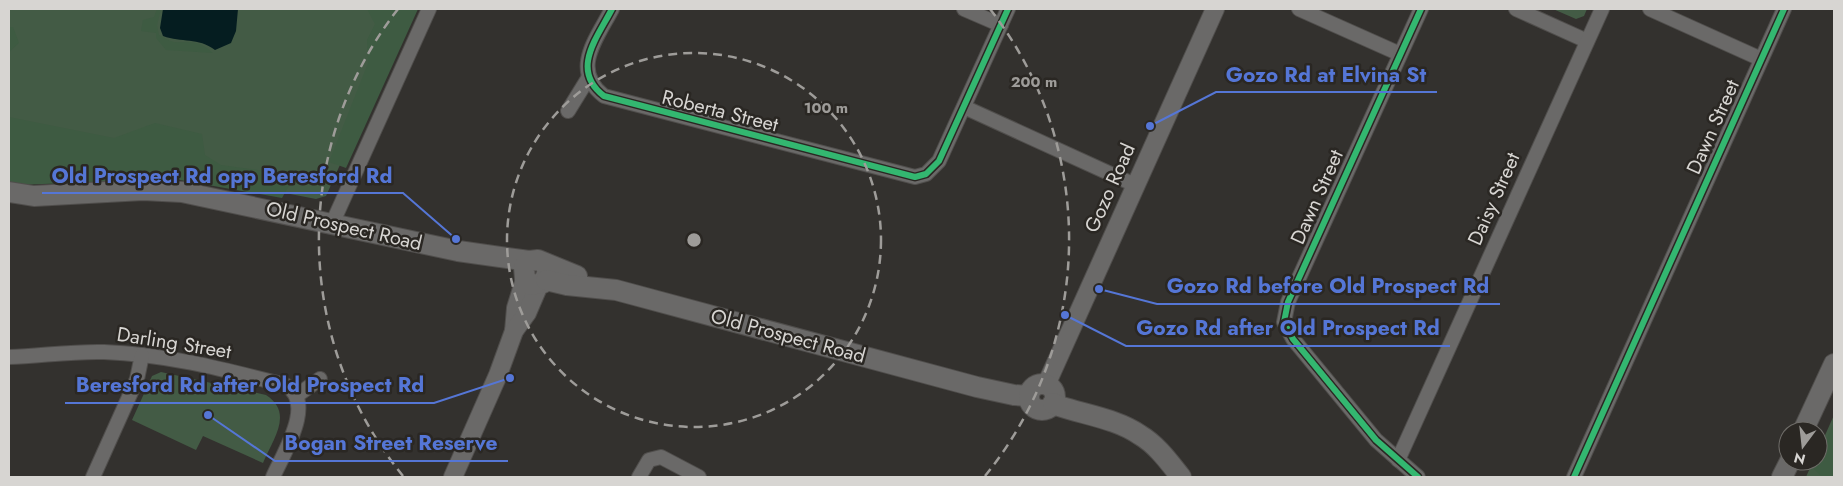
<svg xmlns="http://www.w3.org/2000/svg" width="1843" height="486" viewBox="0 0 1843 486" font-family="Jost,sans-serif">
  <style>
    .green { fill: #435b45 }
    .forest { fill: #3e5b42 }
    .water { fill: #051d20 }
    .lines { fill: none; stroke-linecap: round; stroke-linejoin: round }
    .minor-casing { stroke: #504e4c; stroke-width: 16 }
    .tertiary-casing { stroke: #504e4c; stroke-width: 20 }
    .secondary-casing { stroke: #504e4c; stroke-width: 22 }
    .minor { stroke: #6a6968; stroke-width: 14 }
    .tertiary { stroke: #6a6968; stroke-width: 18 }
    .secondary { stroke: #6a6968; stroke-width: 20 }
    .cycleway-casing { stroke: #2a2723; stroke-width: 9 }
    .cycleway { stroke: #33b770; stroke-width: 6 }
    .ring { fill: none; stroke: #9e9c99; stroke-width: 2.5; stroke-dasharray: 9 6 }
    .labels { text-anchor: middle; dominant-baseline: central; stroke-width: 5; stroke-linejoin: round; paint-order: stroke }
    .street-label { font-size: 20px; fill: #d7d5d2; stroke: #2a2723 }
    .centre { fill: #9e9c99; stroke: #2a2723; stroke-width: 2.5 }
    .ring-label { font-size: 15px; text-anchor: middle; font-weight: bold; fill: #9e9c99; stroke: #2a2723; stroke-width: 5; stroke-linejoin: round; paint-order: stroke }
    .leader { fill: none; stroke: #5576d6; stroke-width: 2 }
    .callout-dot { fill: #5576d6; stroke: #2a2723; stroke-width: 2 }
    .callout-label { font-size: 21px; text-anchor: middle; font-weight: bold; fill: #5576d6; stroke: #2a2723; stroke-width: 5; stroke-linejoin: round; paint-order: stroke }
  </style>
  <rect width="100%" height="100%" fill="#33312e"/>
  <g class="green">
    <path d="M9 9H410L326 196 316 199 149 167 9 171Z"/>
    <path d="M1553 9H1587L1584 16 1576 19Z"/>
    <path d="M161 372 266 395C294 413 273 439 263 463L203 436 196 450 132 420 152 376Z"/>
    <path d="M1834 415V477H1806L1813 461H1818V451Z"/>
  </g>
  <g class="forest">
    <path d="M157 9H161L157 25 159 35C163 37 169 41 174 42 191 43 198 39 213 53L166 50 156 38V33L141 31 143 20 154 17Z"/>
    <path d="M367 9H418L346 168 329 162 368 63 367 40 375 24Z"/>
    <path d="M9 27H13L19 43 9 52Z"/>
    <path d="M9 117 114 138 155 123 202 134 205 155 221 165 295 175 282 198 174 179 17 185 9 182Z"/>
    <path d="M1834 422V477H1822L1814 469Z"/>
  </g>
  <path class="water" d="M163 9H238L236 31 231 43 215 50C198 37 182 43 163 36L160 28Z"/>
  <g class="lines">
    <defs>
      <g id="minor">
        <path d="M612 9C597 38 570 70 604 96L915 177 926 174 939 161 1008 9"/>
        <path d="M964 9 1001 25"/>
        <path d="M1299 9 1400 54"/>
        <path d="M1516 9 1587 41"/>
        <path d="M1650 9 1761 59"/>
        <path d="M964 107 1135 185"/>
        <path d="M568 111 589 77"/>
        <path d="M332 224 429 9"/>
        <path d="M9 357C41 356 72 351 104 352 166 354 226 370 285 385 317 401 283 454 273 477"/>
        <path d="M296 396 320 379"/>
        <path d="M1398 460 1602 9"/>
        <path d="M93 477 137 379 142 355"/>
        <path d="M639 477 649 460 661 457 699 477"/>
        <path d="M1418 477 1376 440 1293 339 1284 322 1288 302 1421 9"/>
        <path d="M1574 477 1784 9"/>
      </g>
      <g id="tertiary">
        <path d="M514 331 516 308 525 279"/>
        <path d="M1046 385 1215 9"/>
        <path d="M453 477 498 375 514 331 527 313 539 285"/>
      </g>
      <g id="secondary">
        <path d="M9 192 34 196 143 190 182 192 458 251 529 261"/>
        <path d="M545 264 548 272 543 283 531 285 525 279 524 267 529 261 538 260 577 276"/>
        <path d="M546 280 567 285 616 290 977 387 1014 395 1029 396"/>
        <circle cx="1042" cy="397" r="13"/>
        <path d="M1053 403 1059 406C1086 415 1117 419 1140 435 1157 445 1169 462 1181 477"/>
        <path d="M1803 431 1834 364"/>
        <path d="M1782 477 1790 461"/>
      </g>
    </defs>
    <use href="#minor" class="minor-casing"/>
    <use href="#tertiary" class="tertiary-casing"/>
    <use href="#secondary" class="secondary-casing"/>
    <use href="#minor" class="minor"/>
    <use href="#tertiary" class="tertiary"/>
    <use href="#secondary" class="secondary"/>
    <defs>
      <g id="cycleway">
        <path d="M612 9C597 38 570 70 604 96L915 177 926 174 939 161 1008 9"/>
        <path d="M1418 477 1376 440 1293 339 1284 322 1288 302 1421 9"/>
        <path d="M1574 477 1784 9"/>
      </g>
    </defs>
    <use href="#cycleway" class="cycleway-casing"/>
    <use href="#cycleway" class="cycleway"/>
  </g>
  <g class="ring">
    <circle cx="694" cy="240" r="187"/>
    <path d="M403 476A375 375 0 0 1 398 9M990 9A375 375 0 0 1 985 476"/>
  </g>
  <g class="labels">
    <g class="street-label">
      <text transform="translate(720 111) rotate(14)">Roberta Street</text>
      <text transform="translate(1713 127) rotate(-66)">Dawn Street</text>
      <text transform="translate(1110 188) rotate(-66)">Gozo Road</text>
      <text transform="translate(1317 197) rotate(-66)">Dawn Street</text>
      <text transform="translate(1494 199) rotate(-66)">Daisy Street</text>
      <text transform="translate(344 226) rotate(13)">Old Prospect Road</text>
      <text transform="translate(788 336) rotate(15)">Old Prospect Road</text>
      <text transform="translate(174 343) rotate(9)">Darling Street</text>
    </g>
  </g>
  <circle cx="694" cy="240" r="8" class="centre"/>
  <g class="ring-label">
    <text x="1034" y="87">200 m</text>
    <text x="826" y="113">100 m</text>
  </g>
  <path class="leader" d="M1150 126L1216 92H1437M456 239L403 193H42M1099 289L1157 304H1500M1065 315L1126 346H1450M510 378L434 403H65M208 415L275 461H508"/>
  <g class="callout-dot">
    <circle cx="1150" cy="126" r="5"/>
    <circle cx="456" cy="239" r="5"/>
    <circle cx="1099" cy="289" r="5"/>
    <circle cx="1065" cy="315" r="5"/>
    <circle cx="510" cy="378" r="5"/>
    <circle cx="208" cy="415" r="5"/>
  </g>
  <g class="callout-label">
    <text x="1326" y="82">Gozo Rd at Elvina St</text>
    <text x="222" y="183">Old Prospect Rd opp Beresford Rd</text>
    <text x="1328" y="293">Gozo Rd before Old Prospect Rd</text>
    <text x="1288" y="335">Gozo Rd after Old Prospect Rd</text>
    <text x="250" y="392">Beresford Rd after Old Prospect Rd</text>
    <text x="391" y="450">Bogan Street Reserve</text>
  </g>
  <rect width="1843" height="486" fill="none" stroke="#d7d5d2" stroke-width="20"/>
  <g transform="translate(1803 446) rotate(195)"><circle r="24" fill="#2a2723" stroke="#6f6d69"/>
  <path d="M0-4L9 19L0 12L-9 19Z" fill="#9e9c99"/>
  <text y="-8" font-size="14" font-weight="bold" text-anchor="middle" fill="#d7d5d2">N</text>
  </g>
</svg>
